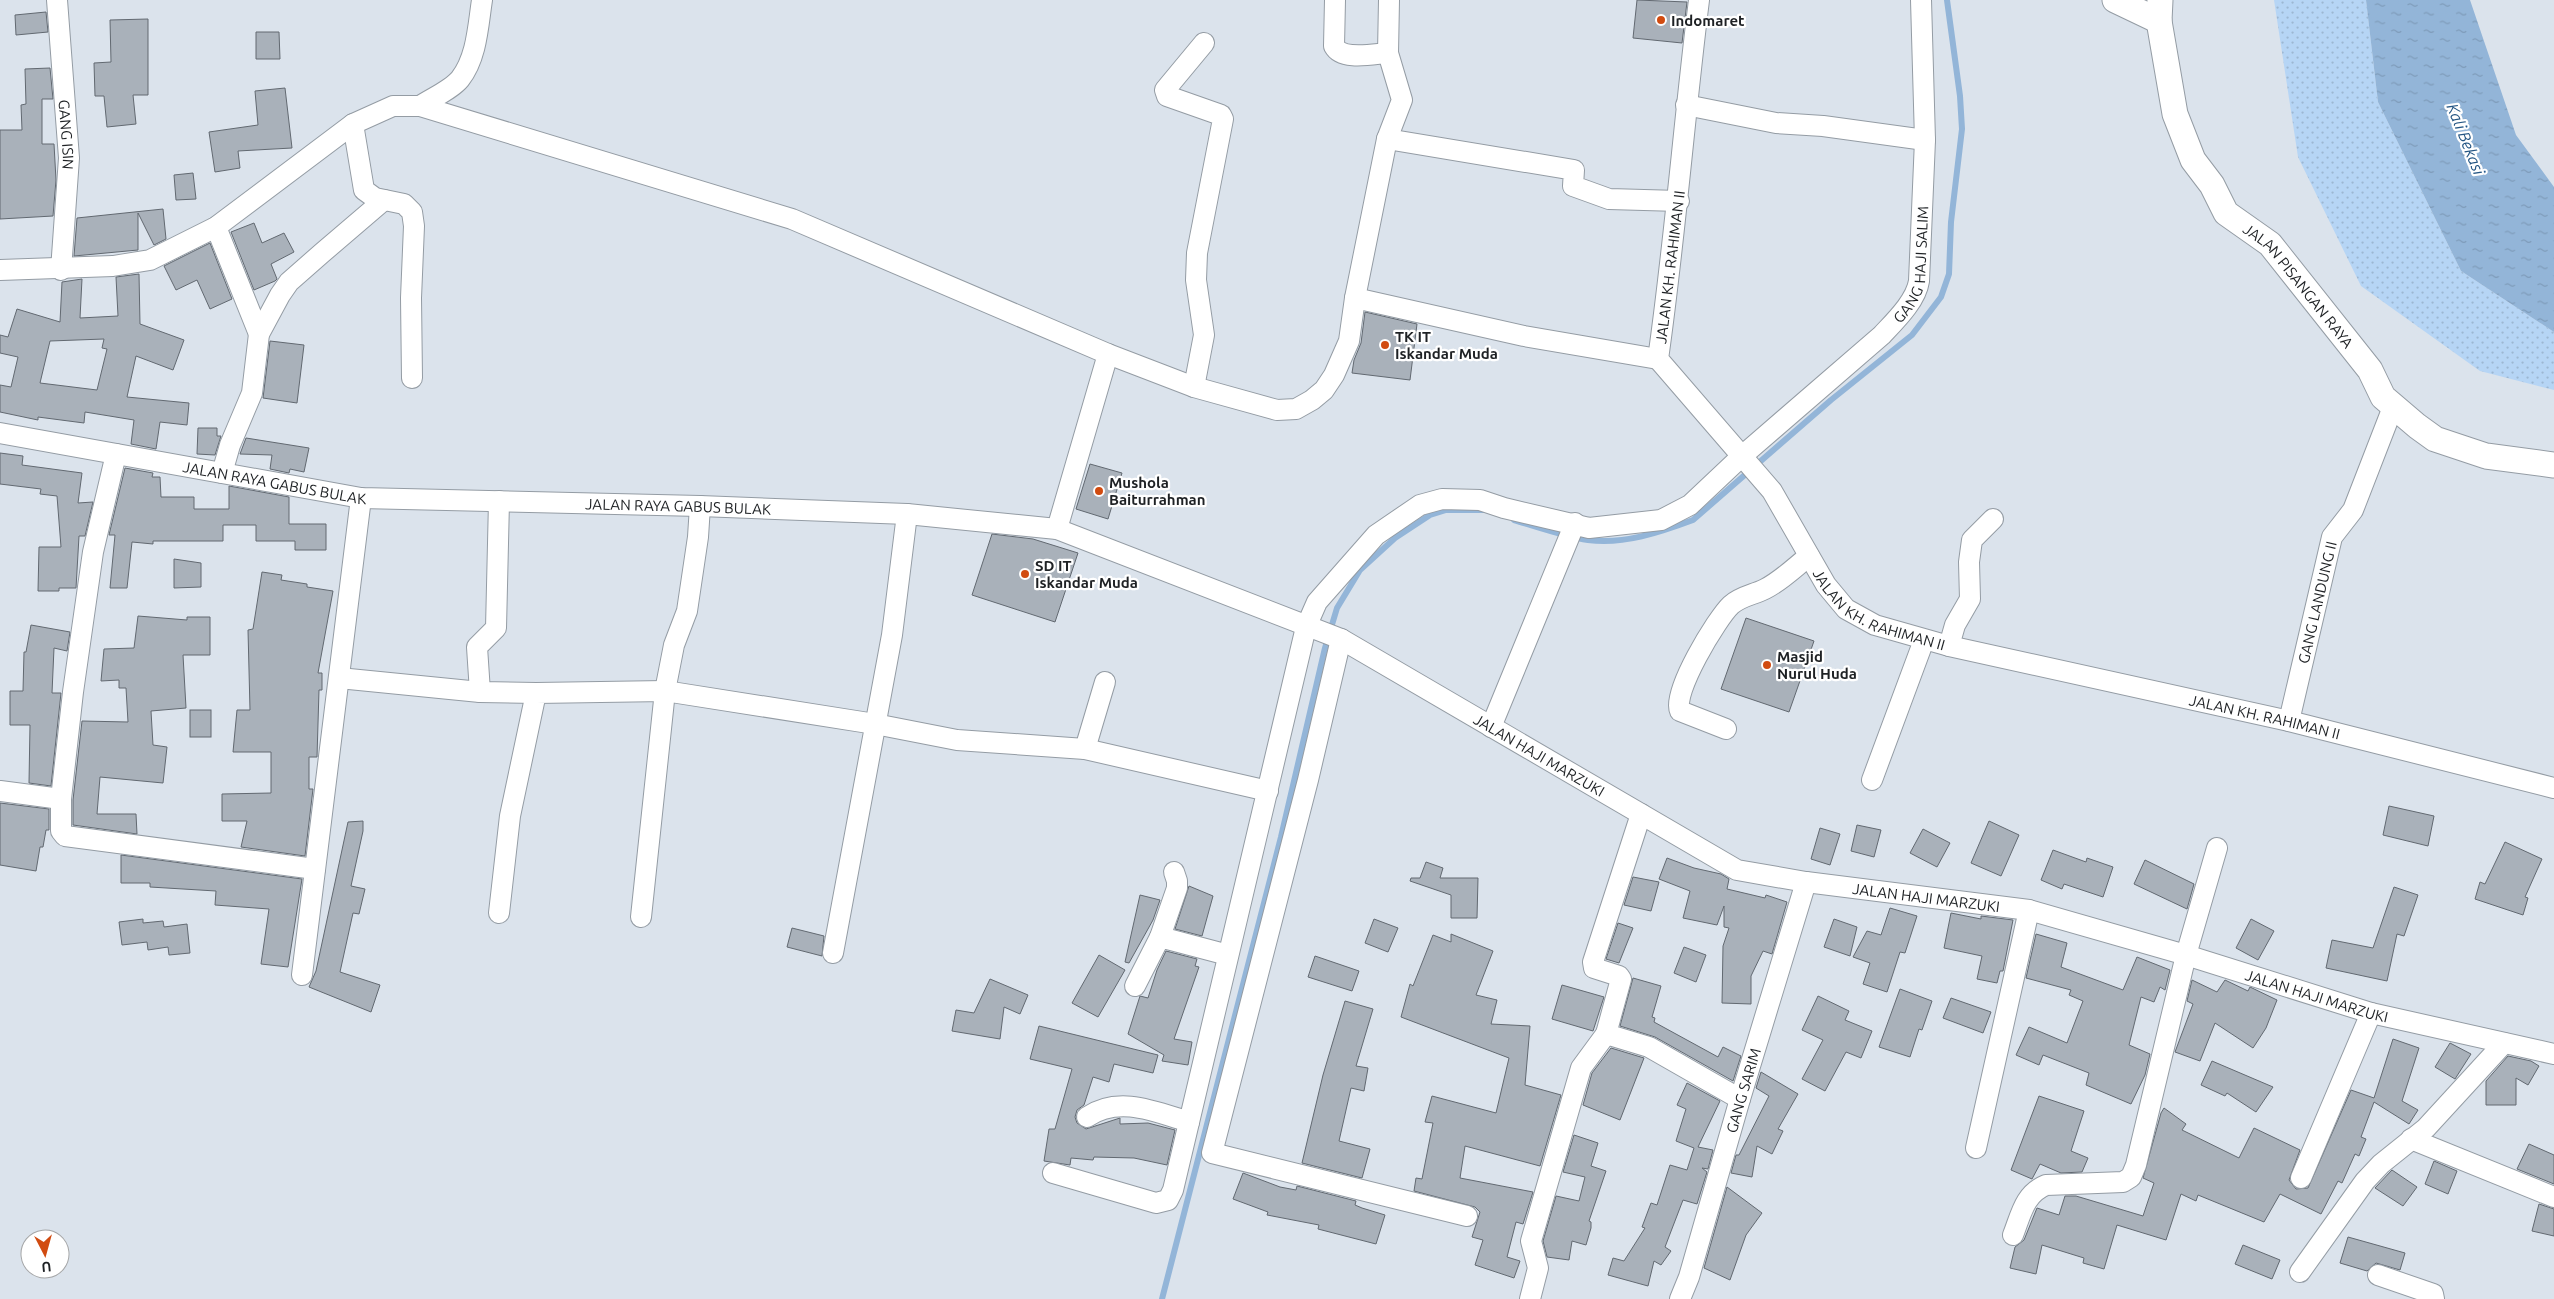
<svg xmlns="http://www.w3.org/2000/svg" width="2554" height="1299" viewBox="0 0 2554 1299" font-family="Ubuntu,sans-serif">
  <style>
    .grass { fill: url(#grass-dots) }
    .water { fill: url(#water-ripples) }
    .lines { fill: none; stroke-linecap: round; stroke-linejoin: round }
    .stream { stroke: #93b5d8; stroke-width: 6 }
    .building { fill: #a9b1ba; stroke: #626971; fill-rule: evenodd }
    .minor-casing { stroke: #949ca4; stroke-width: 22 }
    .tertiary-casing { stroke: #949ca4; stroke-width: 27 }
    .minor { stroke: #fff; stroke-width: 20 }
    .tertiary { stroke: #fff; stroke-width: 25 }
    .poi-dot { fill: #d14b10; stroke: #fff; stroke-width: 2 }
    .labels { text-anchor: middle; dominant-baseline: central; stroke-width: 4.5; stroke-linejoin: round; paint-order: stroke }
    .poi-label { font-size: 15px; font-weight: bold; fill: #1e2124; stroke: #fff; text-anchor: start }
    .street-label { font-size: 15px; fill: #1e2124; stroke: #fff }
    .water-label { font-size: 16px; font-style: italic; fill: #235583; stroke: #fff }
  </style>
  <defs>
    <pattern id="grass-dots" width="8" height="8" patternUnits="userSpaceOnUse" patternTransform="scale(1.25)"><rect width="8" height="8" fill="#b6d5f5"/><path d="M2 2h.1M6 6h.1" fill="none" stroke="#9cb7d2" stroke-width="1.8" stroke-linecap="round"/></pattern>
    <pattern id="water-ripples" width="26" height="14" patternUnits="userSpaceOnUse" patternTransform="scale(1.25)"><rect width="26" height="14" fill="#93b5d8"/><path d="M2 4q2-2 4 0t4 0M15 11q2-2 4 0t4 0" fill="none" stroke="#7e9bb9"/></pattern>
  </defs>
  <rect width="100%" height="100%" fill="#dbe3ec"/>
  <path class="grass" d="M2274 0H2366L2378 102 2461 271 2554 332V390L2480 371 2361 286 2298 157Z"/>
  <path class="water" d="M2366 0H2470L2516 135 2554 187V332L2461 271 2378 102Z"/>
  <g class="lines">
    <g class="stream">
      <path d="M1514 520C1538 527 1563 536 1588 540 1623 545 1661 532 1693 520L1831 400 1912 335 1941 297 1949 274 1951 222 1962 129 1960 96 1947 0"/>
      <path d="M1162 1299 1281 837 1325 648 1337 608 1360 570 1395 538 1430 515 1446 510H1483"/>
    </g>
  </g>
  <g class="building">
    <path d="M1637 0 1687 2 1682 43 1633 38Z"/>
    <path d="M46 12 48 32 16 35 15 15Z"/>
    <path d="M148 19V95H133L136 124 107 127 104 96H95L94 63 111 62 110 20Z"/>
    <path d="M256 32H279L280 59H256Z"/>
    <path d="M50 68 53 99H42V144H54L56 180 53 216 0 219V130H22L21 105 26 104 25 69Z"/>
    <path d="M285 88 292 148 238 151 240 168 215 172 209 132 258 125 255 91Z"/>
    <path d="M193 173 196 199 176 200 174 175Z"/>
    <path d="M163 209 166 239 154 245 138 213V250L74 256 77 218Z"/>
    <path d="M254 223 262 243 284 233 294 252 271 264 277 279 275 281 254 290 231 232Z"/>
    <path d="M210 243 232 299 210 309 197 280 176 290 164 266Z"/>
    <path d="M139 274 140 324 184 340 173 370 136 356 127 397 189 403 187 425 160 422 156 449 131 444 134 420 85 412 84 423 38 417V420L0 412V385L11 387 18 357 0 353V335L8 337 17 309 60 322 62 282 82 279 80 318 118 316 116 277ZM104 339 102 348 107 349 97 390 40 383 50 341Z"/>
    <path d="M1365 312 1417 324 1410 380 1352 373 1354 360 1361 343Z"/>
    <path d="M270 341 304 345 297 403 263 398Z"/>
    <path d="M198 428H217V436H221L215 455 197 454Z"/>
    <path d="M246 438 309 448 304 472 290 469 289 473 270 469 272 455 240 454Z"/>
    <path d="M0 453 23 456 22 465 82 473 78 503 93 502 85 536H79L76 588H59V591H38L39 547H61L57 496 40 494 41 489 0 484Z"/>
    <path d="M1090 464 1122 473 1108 519 1076 509Z"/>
    <path d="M125 468 153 473 152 477H160L161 497H194V509H229V486L289 497V524H326V550H295V541H256V525H223V541H153V544L132 542 127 588H110L115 535H109Z"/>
    <path d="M992 534 1033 539 1078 553 1055 622 972 595Z"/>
    <path d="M174 559 201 563V587L174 588Z"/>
    <path d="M262 572 282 575 281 580 307 584V587L333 591 318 673H322V690H319L317 757H309V789H313L305 856 241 847 247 821H222V794L271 793V752H233L237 710H250L248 630 253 629Z"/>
    <path d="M138 616 187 620V617H210V655H183L186 708 151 711 153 745 167 747 163 783 100 777 97 814H136L137 834 73 825V800L82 721 128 722 126 688H119V680L101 681 104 649 134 648Z"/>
    <path d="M1746 618 1814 641 1789 712 1721 689Z"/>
    <path d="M31 625 70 632 67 651 54 648 52 693H61L51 786 29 783 30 725H10V691H23L24 652H26Z"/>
    <rect x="190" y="710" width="21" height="27"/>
    <path d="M0 803 49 809V830H46L43 847H40L36 871 0 865Z"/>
    <path d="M2389 806 2434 816 2428 846 2383 835Z"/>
    <path d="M363 821V831L351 886 365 889 359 914 353 913 340 972 380 985 371 1012 309 987 316 971 348 822Z"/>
    <path d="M1989 821 2019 835 2001 876 1971 863Z"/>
    <path d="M1857 825 1881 830 1874 857 1851 851Z"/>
    <path d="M1820 828 1840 834 1830 865 1811 859Z"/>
    <path d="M1923 829 1950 843 1937 867 1910 853Z"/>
    <path d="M2505 842 2542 859 2525 897 2528 898 2523 915 2475 899 2480 882 2485 884Z"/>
    <path d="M2053 850 2086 862 2087 858 2113 867 2103 897 2064 884 2062 889 2041 880Z"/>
    <path d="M121 855 302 879 288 967 261 964 269 909 215 905 216 891 150 887V883H121Z"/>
    <path d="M1667 858 1694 868 1721 874 1729 879 1727 889 1765 898 1766 895 1787 902 1772 954 1763 951 1751 976V1004L1722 1003 1723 946 1729 928 1724 927V906L1717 925 1683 918 1690 891 1659 879Z"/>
    <path d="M2145 860 2194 884 2187 909 2134 884Z"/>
    <path d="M1426 862 1443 868 1440 878H1478L1477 918H1451V895L1410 881 1411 878H1420Z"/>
    <path d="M1633 877 1659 882 1651 911 1624 905Z"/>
    <path d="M1189 886 1213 896 1202 936 1175 929Z"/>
    <path d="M2394 887 2418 895 2404 936 2397 934 2387 981 2326 968 2332 940 2373 948Z"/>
    <path d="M1140 895 1160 900 1153 920 1129 963 1125 962Z"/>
    <path d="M1890 908 1917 916 1905 953 1900 952 1887 992 1863 984 1870 963 1853 957 1867 931 1881 935Z"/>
    <path d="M1951 913 1981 919V916L2013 920 2003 971H2000L1997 983 1977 979 1982 956 1944 948Z"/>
    <path d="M143 919V923L163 921 164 927 187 924 190 953 169 955 168 947 148 950 147 942 122 945 119 922Z"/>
    <path d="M1374 919 1398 928 1388 952 1365 943Z"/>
    <path d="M1834 919 1857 927 1850 956 1824 947Z"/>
    <path d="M2251 919 2274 931 2258 960 2236 948Z"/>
    <path d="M1618 923 1633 928 1619 963 1606 959Z"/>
    <path d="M792 928 824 936 822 956 787 947Z"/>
    <path d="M1451 934 1493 951 1476 995 1497 1000 1491 1024 1530 1026 1525 1085 1561 1095 1540 1166 1465 1146 1460 1178 1533 1192 1523 1224 1516 1222 1507 1257 1520 1261 1514 1278 1475 1265 1483 1240 1472 1237 1480 1212 1475 1207 1414 1191 1416 1178 1422 1179 1433 1123 1425 1122 1432 1096 1496 1113 1509 1058 1401 1017 1410 984 1413 986 1433 935 1451 942Z"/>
    <path d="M2036 934 2067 943 2061 967 2123 990 2137 957 2170 970 2165 990 2160 987 2154 1002 2141 997 2129 1045 2150 1054 2145 1075 2131 1104 2086 1085 2089 1073 2043 1055 2039 1065 2016 1055 2029 1027 2067 1043 2083 1001 2069 995 2071 990 2026 978Z"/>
    <path d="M1684 947 1706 955 1696 982 1674 973Z"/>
    <path d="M1166 951 1197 959 1195 966 1199 967 1174 1039 1192 1042 1188 1065 1162 1061 1164 1055 1128 1034 1140 996 1148 998 1157 970Z"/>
    <path d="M1099 955 1125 970 1098 1017 1072 1003Z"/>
    <path d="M1315 956 1359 971 1352 991 1308 977Z"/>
    <path d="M1633 978 1661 986 1652 1017 1655 1018 1654 1022 1718 1057 1723 1047 1741 1056 1733 1081 1655 1037 1620 1026Z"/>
    <path d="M990 979 1028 995 1020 1014 1004 1007 1000 1039 952 1031 956 1010 974 1013Z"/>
    <path d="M2192 980 2217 992 2225 980 2248 991 2250 987 2277 1000 2266 1028 2253 1048 2215 1023 2200 1061 2175 1052 2193 1004 2187 1001Z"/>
    <path d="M1562 985 1604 997 1593 1031 1552 1019Z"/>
    <path d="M1900 989 1932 1001 1922 1030 1919 1029 1910 1057 1879 1047Z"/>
    <path d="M1818 996 1849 1011 1845 1020 1872 1031 1861 1058 1846 1052 1825 1091 1802 1079 1823 1040 1802 1030Z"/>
    <path d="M1951 998 1991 1012 1983 1033 1943 1018Z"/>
    <path d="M1345 1001 1373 1009 1356 1066 1368 1068 1364 1091 1351 1088 1339 1141 1370 1149 1362 1178 1302 1163 1323 1075Z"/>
    <path d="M1039 1026 1158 1055 1153 1073 1114 1064 1109 1082 1093 1077 1084 1105 1077 1110 1075 1117 1077 1123 1086 1129 1120 1118V1124L1148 1123 1175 1130 1167 1165 1134 1158 1094 1157 1093 1160 1071 1158 1070 1165 1044 1161 1049 1129H1055L1072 1069 1030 1059Z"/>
    <path d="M2393 1039 2419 1048 2402 1101 2418 1110 2409 1124 2374 1102 2361 1137 2366 1139 2359 1156 2355 1154 2342 1183 2338 1181 2321 1214 2280 1194 2264 1222 2198 1195 2196 1201 2181 1194 2166 1240 2117 1225 2104 1269 2083 1263 2084 1258 2042 1245 2036 1274 2010 1268 2015 1247 2024 1240 2037 1208 2059 1215 2065 1196H2076L2143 1216 2154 1183 2143 1178 2161 1113 2164 1108 2186 1124 2182 1130 2239 1158 2254 1128 2300 1150 2289 1180 2296 1189 2308 1188 2351 1090 2374 1098Z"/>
    <path d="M2450 1043 2471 1054 2455 1079 2435 1067Z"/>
    <path d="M1611 1048 1644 1058 1620 1120 1583 1105 1592 1073Z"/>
    <path d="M2508 1056 2531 1061 2539 1066 2528 1085 2516 1078V1105H2486V1081Z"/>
    <path d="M2212 1061 2273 1087 2256 1112 2227 1093 2225 1096 2201 1085Z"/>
    <path d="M1761 1072 1798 1094 1778 1129 1783 1131 1772 1154 1757 1146 1752 1177 1731 1173 1736 1155H1739L1769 1096 1756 1088Z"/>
    <path d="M1687 1083 1720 1101 1698 1147 1713 1150 1708 1169 1702 1168 1707 1172 1697 1204 1683 1200 1665 1247 1671 1251 1661 1265 1654 1261 1648 1286 1608 1275 1613 1258 1624 1261 1645 1228 1642 1227 1651 1203 1657 1205 1670 1165 1687 1170 1694 1148 1676 1141 1686 1109 1677 1105Z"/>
    <path d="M2039 1096 2084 1111 2071 1151 2088 1158 2082 1172 2061 1173 2040 1164 2032 1179 2011 1170Z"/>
    <path d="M1574 1135 1598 1143 1591 1166 1606 1171 1589 1221 1591 1222V1228L1586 1245 1572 1241 1569 1260 1547 1257 1543 1241 1556 1196 1579 1201 1585 1177 1563 1172Z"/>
    <path d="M2529 1144 2554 1155V1184L2517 1169Z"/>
    <path d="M2434 1161 2457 1171 2448 1194 2425 1184Z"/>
    <path d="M2392 1170 2417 1187 2403 1206 2375 1188Z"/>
    <path d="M1243 1173 1280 1187 1296 1190 1297 1186 1356 1201 1355 1205 1362 1208 1385 1215 1376 1244 1318 1229 1319 1225 1267 1215 1268 1212 1233 1199Z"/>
    <path d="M1727 1187 1762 1213 1746 1235 1730 1280 1704 1268Z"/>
    <path d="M2539 1204 2554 1209V1236L2532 1231Z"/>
    <path d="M2348 1237 2405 1253 2400 1270 2376 1263 2367 1271 2340 1263Z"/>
    <path d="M2243 1245 2280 1260 2272 1279 2235 1264Z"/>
  </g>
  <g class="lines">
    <defs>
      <g id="minor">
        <path id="s1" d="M57 0 69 158 61 270"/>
        <path d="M1335 0 1334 46C1342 61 1373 54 1388 53"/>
        <path id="s2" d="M1699 0C1684 120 1675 240 1658 359L1772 491 1826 585 1846 609 1875 625 1949 646 2289 721 2554 788"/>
        <path d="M1686 105 1776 123 1823 126 1925 140"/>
        <path d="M420 106C432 98 451 90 460 79 477 57 478 26 482 0"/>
        <path d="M353 124 364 190 375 198 404 204 412 212 414 226 411 298 412 378"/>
        <path d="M1387 139 1574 170 1573 186 1609 199 1679 201"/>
        <path d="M216 227 259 334"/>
        <path d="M0 270 113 266 150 260 216 227 353 124 393 106H420L792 219 1108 354 1194 387 1277 410 1296 409 1312 400 1324 390 1334 375 1349 341 1355 298 1387 139 1402 100 1388 53 1389 0"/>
        <path d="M1355 298 1524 336 1658 359"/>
        <path d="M1194 387 1204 335 1196 280 1197 253 1223 119 1221 115 1167 96 1165 90 1204 43"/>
        <path id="s3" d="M0 433 361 498 700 506 907 514 1057 529 1341 639 1737 870 1806 882 2029 910 2186 955 2371 1013 2554 1054"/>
        <path d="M116 454 93 552 73 692 61 799V831L65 836 315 869"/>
        <path d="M222 473 230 445 252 393 259 334 280 295 289 282 322 253 384 200"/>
        <path d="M1057 529 1108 354"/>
        <path d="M1341 639 1308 780 1212 1153 1467 1216"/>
        <path d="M1949 646 1955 625 1970 599 1969 562 1972 540 1993 519"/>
        <path d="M339 678 480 692 536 693"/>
        <path d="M480 692 477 647 496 628 499 501"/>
        <path id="s4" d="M2289 721 2332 537 2353 510 2393 407"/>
        <path d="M1491 727 1575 523"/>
        <path d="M1726 729 1680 711C1671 694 1717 618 1731 605 1741 596 1753 595 1765 589 1781 581 1795 567 1809 556"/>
        <path d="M1085 749 1105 682"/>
        <path d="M1872 780 1924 640"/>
        <path d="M0 791 61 799"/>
        <path d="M1641 814 1593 962 1594 968 1619 976 1621 979 1606 1034 1649 1047 1740 1099"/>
        <path d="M499 913 510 816 536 693 665 691 875 724 957 740 1085 749 1268 791"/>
        <path d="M641 917 665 691 674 645 687 611 698 537 700 506"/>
        <path d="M1160 937 1177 888V881L1174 872"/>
        <path d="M833 953 892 635 907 514"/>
        <path d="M302 975 361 498"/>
        <path d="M1135 986 1160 937 1228 955"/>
        <path d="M1087 1117C1119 1095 1156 1112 1189 1122"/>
        <path d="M2411 1139 2554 1197"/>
        <path d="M1976 1148 2029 910"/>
        <path id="s5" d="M1053 1173 1156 1203 1168 1200 1173 1190 1306 627 1317 602 1376 535 1420 505 1442 499 1480 500 1504 508 1589 528 1661 520 1690 505 1742 456 1882 335C1895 321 1916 301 1919 281L1925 140 1921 0"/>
        <path d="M2301 1178 2371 1013"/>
        <path d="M2013 1235C2021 1215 2024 1194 2046 1185L2123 1182 2131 1177 2136 1165 2186 955 2217 848"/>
        <path d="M2300 1272 2365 1181 2381 1164 2426 1128 2504 1043"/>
        <path d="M2378 1275 2433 1294 2434 1299"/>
        <path d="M1530 1299 1538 1268 1531 1241 1581 1068 1606 1034"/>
        <path id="s6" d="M1680 1299 1689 1277 1740 1099 1806 882"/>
      </g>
      <g id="tertiary">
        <path d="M2115 0 2159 21"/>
        <path id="s7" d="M2160 0 2159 21 2175 114 2193 160 2212 185 2226 213 2270 244 2370 370 2383 397 2417 426 2435 439 2486 456 2554 465"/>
      </g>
    </defs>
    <use href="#minor" class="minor-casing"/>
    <use href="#tertiary" class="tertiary-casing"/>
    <use href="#minor" class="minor"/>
    <use href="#tertiary" class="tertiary"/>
  </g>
  <g class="poi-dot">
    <circle cx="1661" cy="20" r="5"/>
    <circle cx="1385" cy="345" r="5"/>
    <circle cx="1099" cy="491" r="5"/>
    <circle cx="1025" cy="574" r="5"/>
    <circle cx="1767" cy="665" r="5"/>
  </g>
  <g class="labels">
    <g class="poi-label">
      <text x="1671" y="20">Indomaret</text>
      <text x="1395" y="336">TK IT<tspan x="1395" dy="17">Iskandar Muda</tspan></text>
      <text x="1109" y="482">Mushola<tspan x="1109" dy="17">Baiturrahman</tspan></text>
      <text x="1035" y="565">SD IT<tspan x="1035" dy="17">Iskandar Muda</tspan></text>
      <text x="1777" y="656">Masjid<tspan x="1777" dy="17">Nurul Huda</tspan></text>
    </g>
    <g class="street-label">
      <text stroke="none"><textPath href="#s1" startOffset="135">GANG ISIN</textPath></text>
      <text stroke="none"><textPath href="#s5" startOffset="1495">GANG HAJI SALIM</textPath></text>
      <text transform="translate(1670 267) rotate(-83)">JALAN KH. RAHIMAN II</text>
      <text stroke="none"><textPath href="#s7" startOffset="331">JALAN PISANGAN RAYA</textPath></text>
      <text stroke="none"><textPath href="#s3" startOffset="279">JALAN RAYA GABUS BULAK</textPath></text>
      <text stroke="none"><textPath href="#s3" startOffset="684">JALAN RAYA GABUS BULAK</textPath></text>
      <text stroke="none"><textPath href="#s4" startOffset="122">GANG LANDUNG II</textPath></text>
      <text stroke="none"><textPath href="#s2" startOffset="704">JALAN KH. RAHIMAN II</textPath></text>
      <text stroke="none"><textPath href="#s2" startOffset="1109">JALAN KH. RAHIMAN II</textPath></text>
      <text stroke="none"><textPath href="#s3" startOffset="1598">JALAN HAJI MARZUKI</textPath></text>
      <text stroke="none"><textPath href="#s3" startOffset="2018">JALAN HAJI MARZUKI</textPath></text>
      <text stroke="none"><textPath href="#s3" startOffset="2422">JALAN HAJI MARZUKI</textPath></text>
      <text stroke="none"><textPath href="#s6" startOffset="218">GANG SARIM</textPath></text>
    </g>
    <g class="water-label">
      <text transform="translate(2466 139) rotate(68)">Kali Bekasi</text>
    </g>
  </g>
  <g transform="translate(45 1254) rotate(174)"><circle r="24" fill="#ffffff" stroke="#a5a6a7"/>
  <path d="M0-4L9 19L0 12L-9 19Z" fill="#d14b10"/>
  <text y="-8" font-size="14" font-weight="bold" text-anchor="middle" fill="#1e2124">U</text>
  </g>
</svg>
